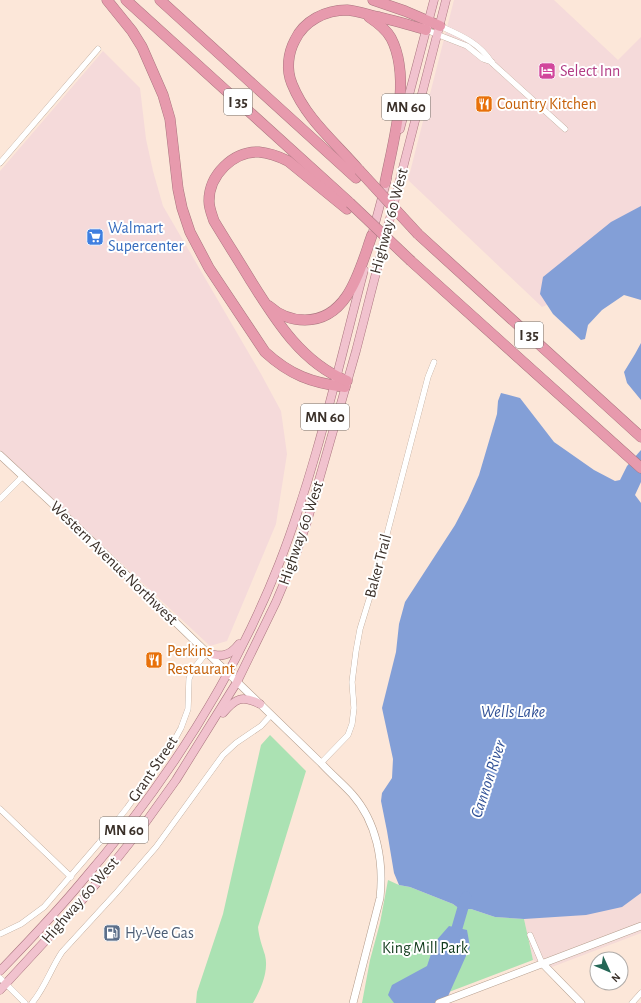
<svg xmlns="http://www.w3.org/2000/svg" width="641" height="1003" viewBox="0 0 641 1003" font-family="'Alegreya Sans',sans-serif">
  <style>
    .commercial { fill: #f5dada }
    .industrial { fill: #f5dbd8 }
    .green { fill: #abe2b3 }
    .water { fill: #839fd7 }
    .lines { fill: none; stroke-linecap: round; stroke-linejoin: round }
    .river { stroke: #839fd7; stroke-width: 11 }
    .minor-casing { stroke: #b39c8b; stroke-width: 6 }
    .tertiary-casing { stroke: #b39c8b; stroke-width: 8 }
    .primary-casing { stroke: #aa757f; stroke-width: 9 }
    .motorway-casing { stroke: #aa757f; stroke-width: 11 }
    .minor { stroke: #fff; stroke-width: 5.5 }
    .tertiary { stroke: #fff; stroke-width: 7 }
    .primary { stroke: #f1c2ce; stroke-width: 8 }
    .motorway { stroke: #e79aad; stroke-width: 10 }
    .motorway-bridge-casing { stroke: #aa757f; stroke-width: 11; stroke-linecap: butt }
    .motorway-bridge { stroke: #e79aad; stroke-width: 10 }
    .labels { text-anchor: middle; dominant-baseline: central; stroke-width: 4; stroke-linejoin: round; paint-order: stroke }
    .shield { fill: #fff; stroke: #756e69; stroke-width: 1 }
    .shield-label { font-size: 15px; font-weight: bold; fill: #3a3029 }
    .hotel-label { font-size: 16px; fill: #b23c85; stroke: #fff; text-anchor: start }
    .food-label { font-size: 16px; fill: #c56008; stroke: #fff; text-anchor: start }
    .street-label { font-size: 16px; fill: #3a3029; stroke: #fff }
    .shop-label { font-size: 16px; fill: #366cbe; stroke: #fff; text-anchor: start }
    .service-label { font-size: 16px; fill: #4e5e75; stroke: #fff; text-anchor: start }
    .park-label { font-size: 16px; fill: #113b1c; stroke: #fff }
    .water-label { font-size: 17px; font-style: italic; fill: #325297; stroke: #fff }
  </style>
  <rect width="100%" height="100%" fill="#fce7d9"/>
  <g class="commercial">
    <path d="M454 0H554L618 60 641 37V265L542 307 408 180Z"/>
    <path d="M103 51 140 88 146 139 153 171 163 206 261 374 281 411 287 454 276 524 227 641 210 646 0 450V171Z"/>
  </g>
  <path class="industrial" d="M641 848V933L552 967 533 960 524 919Z"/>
  <g class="green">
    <path d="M270 735 306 771 258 927C259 938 262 945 265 955 269 971 261 989 253 1003H196L197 992 223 914 261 745Z"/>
    <path d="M388 880 399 885 410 887 453 904 461 910 471 909 495 917 524 919 533 960 420 1003H362L370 960 380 923Z"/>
  </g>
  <g class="water">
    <path d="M641 206V300L624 295 602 310 588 325 585 339 581 340 553 314 540 294 543 277 611 222Z"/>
    <path d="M641 343V400L627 383 624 372 635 354Z"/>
    <path d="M501 393 520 398 554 442 594 470 615 481 620 480 627 466 641 450V482L635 495 641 503V893L622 907 586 915 524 919 495 917 471 909 461 910 453 904 410 887 399 885 394 873 387 831 381 801 382 793 392 778 393 759 382 708 396 652 399 624 405 602 455 525 468 500 479 475 497 414 498 401Z"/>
    <path d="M449 926 467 930 470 947 445 1003H394L388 995 392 985 427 966 435 942Z"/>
  </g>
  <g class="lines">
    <path class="river" d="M451 941 457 928 466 897"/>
    <defs>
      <g id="minor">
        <path d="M440 26C460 35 480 43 492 63L565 129"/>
        <path d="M426 30 467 46 483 59 492 62"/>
        <path d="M0 163 98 49"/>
        <path d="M0 499 23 476"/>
        <path d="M321 763 348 735 352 724 354 708 352 682 356 651 360 629 375 580 428 377 434 362"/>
        <path d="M0 809 71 877"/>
        <path d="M0 934 21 924 44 907 99 843 127 808 170 748 181 728 188 709 189 679 192 671 206 653"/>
        <path d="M530 935 542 963"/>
        <path d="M0 978 25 1003"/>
        <path d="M32 1003C45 988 51 968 62 952L117 892 156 847 175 821 223 755 236 743 261 726 271 715"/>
        <path d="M632 1003 641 993"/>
      </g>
      <g id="tertiary">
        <path d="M0 455 71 521 321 763C331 774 342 783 352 794 377 822 384 862 380 898L353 1003"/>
        <path d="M542 963 581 1003"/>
        <path d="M439 1003 641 926"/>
      </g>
      <g id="primary">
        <path d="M400 129 434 0"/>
        <path d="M373 231 387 179"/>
        <path d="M206 653C221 657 229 657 239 644"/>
        <path d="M223 713C236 698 242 695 260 704"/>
        <path d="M0 971C27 943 54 915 79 885 161 790 233 681 279 564 316 469 338 368 364 270"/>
        <path d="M0 990 71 913 108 870 143 826 176 780 237 682 276 602 295 557 307 522 356 351 446 0"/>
      </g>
      <g id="motorway">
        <path d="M107 0 132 31 142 47 163 95 170 119 178 189 182 208 190 232 209 268 265 352C290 375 312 383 345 387"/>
        <path d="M126 0 350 203"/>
        <path d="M160 0 356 178"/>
        <path d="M373 0 405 11 440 26"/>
        <path d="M369 17C378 23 386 29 391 38 412 78 393 142 385 183"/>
        <path d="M359 170C335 142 306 119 292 84 286 70 288 53 295 40 304 21 325 10 347 10 358 11 369 15 379 17 395 21 411 25 426 30"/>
        <path d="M418 234 641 437"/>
        <path d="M411 261 641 468"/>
        <path d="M269 306C279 315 292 320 305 320 349 320 360 268 372 235"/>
        <path d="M347 381C302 363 276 321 251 281 239 261 226 241 214 221 212 215 209 208 209 201 209 175 233 151 259 152 269 153 278 156 288 161L347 209"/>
      </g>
    </defs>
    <use href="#minor" class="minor-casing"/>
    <use href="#tertiary" class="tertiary-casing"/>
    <use href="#primary" class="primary-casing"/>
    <use href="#motorway" class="motorway-casing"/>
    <use href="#minor" class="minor"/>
    <use href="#tertiary" class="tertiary"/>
    <use href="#primary" class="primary"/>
    <use href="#motorway" class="motorway"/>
    <defs>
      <g id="motorway-bridge">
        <path d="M359 170 418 234"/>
        <path d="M350 203 411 261"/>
      </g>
    </defs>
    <use href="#motorway-bridge" class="motorway-bridge-casing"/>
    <use href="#motorway-bridge" class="motorway-bridge"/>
  </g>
  <defs>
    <symbol id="hotel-square" viewBox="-11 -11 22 22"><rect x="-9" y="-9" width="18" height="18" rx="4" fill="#d1479c" stroke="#fff"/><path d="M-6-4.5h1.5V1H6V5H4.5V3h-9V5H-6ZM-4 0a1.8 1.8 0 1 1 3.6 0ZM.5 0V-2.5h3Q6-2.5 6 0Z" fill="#fff"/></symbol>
    <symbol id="restaurant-square" viewBox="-11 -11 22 22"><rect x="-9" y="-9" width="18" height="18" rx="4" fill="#e8710a" stroke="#fff"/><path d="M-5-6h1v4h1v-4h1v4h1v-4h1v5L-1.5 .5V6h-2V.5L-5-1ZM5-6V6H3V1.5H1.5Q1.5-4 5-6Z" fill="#fff"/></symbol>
    <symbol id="supermarket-square" viewBox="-11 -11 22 22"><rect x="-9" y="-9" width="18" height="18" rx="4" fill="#3f7fe0" stroke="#fff"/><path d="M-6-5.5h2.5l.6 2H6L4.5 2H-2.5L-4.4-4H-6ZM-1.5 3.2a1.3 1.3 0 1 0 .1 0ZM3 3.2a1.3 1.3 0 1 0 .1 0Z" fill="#fff"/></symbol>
    <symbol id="fuel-square" viewBox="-11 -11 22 22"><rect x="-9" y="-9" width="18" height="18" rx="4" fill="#5c6f8a" stroke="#fff"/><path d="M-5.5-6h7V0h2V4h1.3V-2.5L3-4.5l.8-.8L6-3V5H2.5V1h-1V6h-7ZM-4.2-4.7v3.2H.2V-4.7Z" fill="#fff"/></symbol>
  </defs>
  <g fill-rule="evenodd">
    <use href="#hotel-square" x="537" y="61" width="20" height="20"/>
    <use href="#restaurant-square" x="474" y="94" width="20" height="20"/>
    <use href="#supermarket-square" x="85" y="227" width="20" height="20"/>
    <use href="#restaurant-square" x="144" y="650" width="20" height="20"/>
    <use href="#fuel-square" x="102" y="923" width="20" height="20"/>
  </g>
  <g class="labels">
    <g class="shield">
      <rect x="224" y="89" width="28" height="26" rx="3"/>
      <rect x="382" y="94" width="48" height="26" rx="3"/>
      <rect x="515" y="322" width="28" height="26" rx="3"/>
      <rect x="301" y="404" width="48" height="26" rx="3"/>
      <rect x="100" y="817" width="48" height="26" rx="3"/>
    </g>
    <g class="shield-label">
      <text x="238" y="102">I 35</text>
      <text x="406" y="107">MN 60</text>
      <text x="529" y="335">I 35</text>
      <text x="325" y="417">MN 60</text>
      <text x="124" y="830">MN 60</text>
    </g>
    <g class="hotel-label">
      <text x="560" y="71">Select Inn</text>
    </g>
    <g class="food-label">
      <text x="497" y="104">Country Kitchen</text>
      <text x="167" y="651">Perkins<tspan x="167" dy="18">Restaurant</tspan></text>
    </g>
    <g class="street-label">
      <text transform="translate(389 221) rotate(-75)">Highway 60 West</text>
      <text transform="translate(301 533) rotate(-71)">Highway 60 West</text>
      <text transform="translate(114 563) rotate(44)">Western Avenue Northwest</text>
      <text transform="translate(378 566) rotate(-75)">Baker Trail</text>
      <text transform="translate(153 769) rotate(-56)">Grant Street</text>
      <text transform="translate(80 900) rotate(-49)">Highway 60 West</text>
    </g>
    <g class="shop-label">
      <text x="108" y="228">Walmart<tspan x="108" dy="18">Supercenter</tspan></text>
    </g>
    <g class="service-label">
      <text x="125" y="933">Hy-Vee Gas</text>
    </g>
    <g class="park-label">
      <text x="425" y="948">King Mill Park</text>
    </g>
    <g class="water-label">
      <text x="513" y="711">Wells Lake</text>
      <text transform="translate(488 779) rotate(-72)">Cannon River</text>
    </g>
  </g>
  <g transform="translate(609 971) rotate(134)"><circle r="19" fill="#ffffff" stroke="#b0aca9"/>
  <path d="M0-3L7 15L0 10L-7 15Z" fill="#256756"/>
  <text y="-6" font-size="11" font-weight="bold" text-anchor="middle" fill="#3a3029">N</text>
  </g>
</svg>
